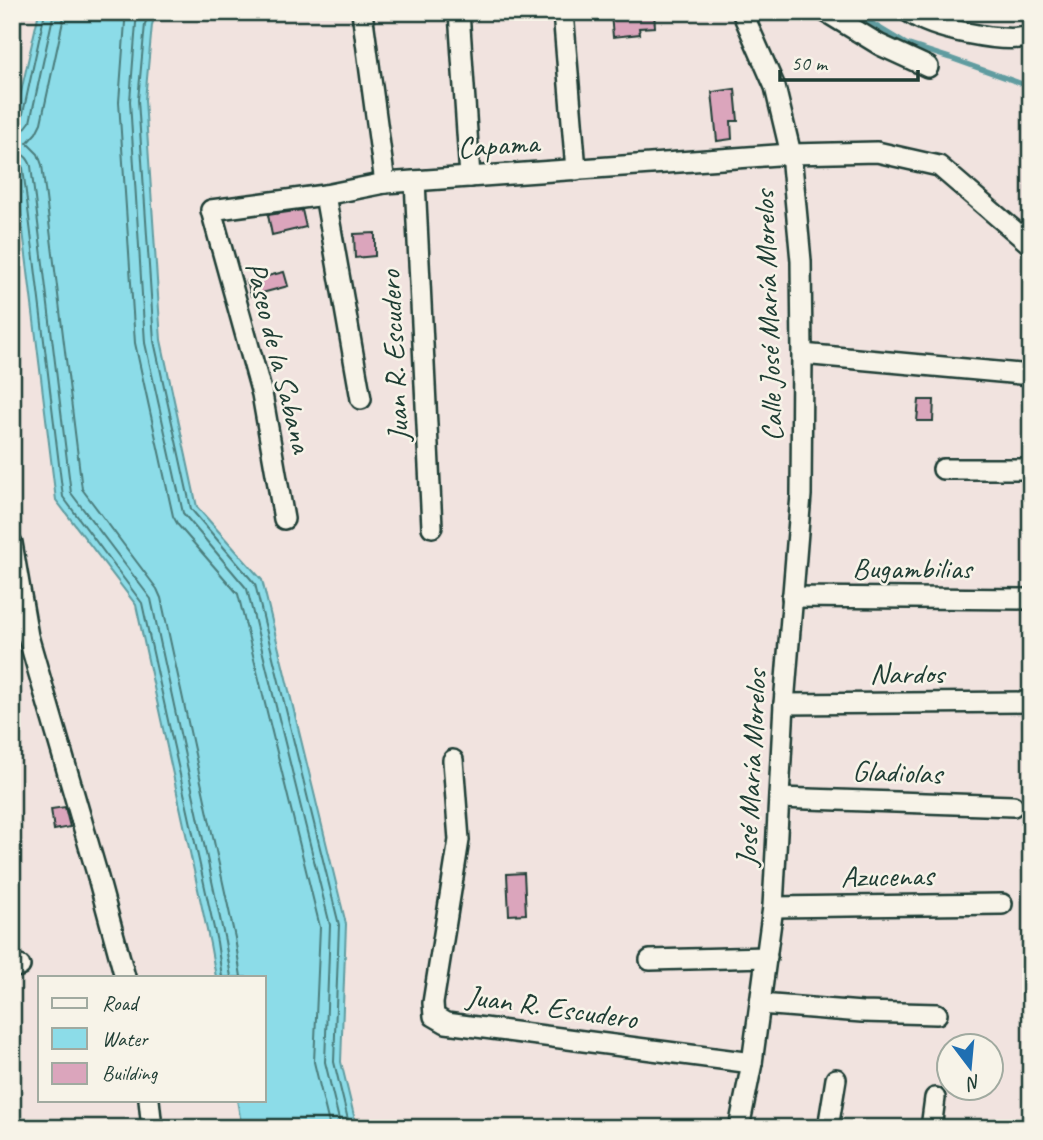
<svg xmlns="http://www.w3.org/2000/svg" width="1043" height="1140" viewBox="0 0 1043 1140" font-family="Caveat,sans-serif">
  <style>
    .water { fill: #8cdce8; stroke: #609ca0; stroke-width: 2 }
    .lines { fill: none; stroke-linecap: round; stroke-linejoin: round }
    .shore { stroke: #4b7d7c; stroke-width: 2 }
    .stream { stroke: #609ca0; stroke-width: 5 }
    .building { fill: #dba5bc; stroke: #1f3d34; stroke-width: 2 }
    .minor-casing { stroke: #1f3d34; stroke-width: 24 }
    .minor { stroke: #f7f3e8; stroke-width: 19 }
    .labels { text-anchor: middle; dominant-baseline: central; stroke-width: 5; stroke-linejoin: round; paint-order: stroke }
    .street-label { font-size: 30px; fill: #1f3d34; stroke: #f7f3e8 }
  </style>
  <rect width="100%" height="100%" fill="#f1e3df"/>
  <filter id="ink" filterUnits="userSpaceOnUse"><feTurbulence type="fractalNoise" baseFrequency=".0143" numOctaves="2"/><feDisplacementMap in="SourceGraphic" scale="14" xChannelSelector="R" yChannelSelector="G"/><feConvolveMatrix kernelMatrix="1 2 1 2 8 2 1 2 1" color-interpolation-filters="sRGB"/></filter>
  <g filter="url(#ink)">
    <path class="water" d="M39 12H156L152 25 145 100 161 340 197 507 262 580 346 924 341 1062 357 1128H242L237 1100H264V977H216L210 944 136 605 56 500 12 141V132Z"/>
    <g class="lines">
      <g class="shore">
        <path d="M65 12 41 123 36 133 27 143 38 154 42 165 82 489 157 589 161 598 235 938 241 977"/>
        <path d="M128 12 125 22 119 102 135 343 173 516 178 525 238 594 320 927 314 1062 330 1128"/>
        <path d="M139 12 136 23 130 101 145 343 183 513 247 589 330 925 325 1062 341 1128"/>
        <path d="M149 12 145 24 138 100 154 341 191 509 255 584 339 925 334 1062 350 1128"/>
        <path d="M12 124 18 123 22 118 45 12"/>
        <path d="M12 133 23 131 30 122 54 12"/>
        <path d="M12 152C22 152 28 157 31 166L71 493 151 599 225 941 231 977"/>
        <path d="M12 161 19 162 23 168 63 497 142 603 217 942 222 977"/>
      </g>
      <path class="stream" d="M853 12 906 44 950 58 1031 87"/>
    </g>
    <g class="building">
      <path d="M624 12H654L655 27 639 28 640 34 613 37 611 14Z"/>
      <path d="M735 89 738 121H731L732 139 717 141 712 92Z"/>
      <path d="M302 210 306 227 272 235 268 215Z"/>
      <path d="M375 233V256L355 258 354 234Z"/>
      <path d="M284 272 288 286 251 296 247 281Z"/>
      <path d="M919 400H934L933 421H917Z"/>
      <path d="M65 807 70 827 54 830 51 809Z"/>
      <path d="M524 873 526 914 509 915 507 874Z"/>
    </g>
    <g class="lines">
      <defs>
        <g id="minor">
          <path d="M362 12 385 183"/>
          <path d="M459 12 470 177"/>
          <path d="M563 12 576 170"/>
          <path d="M826 12 880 45 928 67"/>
          <path d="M909 12C932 29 1003 44 1031 36"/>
          <path d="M415 181 432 527"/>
          <path d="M325 195 361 399"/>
          <path d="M802 354 1031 375"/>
          <path d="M943 469H1031"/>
          <path d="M284 519 262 394 211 210 325 195 385 183 791 154 877 152 939 166 1031 245"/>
          <path d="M12 543 28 636 96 870 125 977"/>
          <path d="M792 597 1031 599"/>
          <path d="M784 704 1031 702"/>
          <path d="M453 760 459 840 433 1003 434 1016 446 1023 752 1063"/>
          <path d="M779 798 1013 806"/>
          <path d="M773 907 1002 904"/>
          <path d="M650 960 767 957"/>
          <path d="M12 967 20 966"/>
          <path d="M760 1004 862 1012 937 1014"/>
          <path d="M149 1100 152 1128"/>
          <path d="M739 1128 752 1063 773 907 784 704 801 495 802 354 801 261 791 154 775 87 742 12"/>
          <path d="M828 1128 836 1079"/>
          <path d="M931 1128 935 1098"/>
        </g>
      </defs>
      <use href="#minor" class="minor-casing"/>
      <use href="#minor" class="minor"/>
    </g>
  </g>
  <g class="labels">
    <g class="street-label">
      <text transform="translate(498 145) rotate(-4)">Capama</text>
      <text transform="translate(768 316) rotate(-92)">Calle José María Morelos</text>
      <text transform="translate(394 356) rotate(-93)">Juan R. Escudero</text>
      <text transform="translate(279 357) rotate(76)">Paseo de la Sabana</text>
      <text x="912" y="568">Bugambilias</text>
      <text x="907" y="673">Nardos</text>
      <text transform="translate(751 768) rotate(-87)">José María Morelos</text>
      <text transform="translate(897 772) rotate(2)">Gladiolas</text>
      <text transform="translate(887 876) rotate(-1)">Azucenas</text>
      <text transform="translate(552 1007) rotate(8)">Juan R. Escudero</text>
    </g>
  </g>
  <rect width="1043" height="1140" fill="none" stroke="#f7f3e8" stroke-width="42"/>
  <rect x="21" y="21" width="1001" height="1098" fill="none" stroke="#1f3d34" stroke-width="2.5" filter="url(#ink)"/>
  <rect x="38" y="976" width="228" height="126" fill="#f7f3e8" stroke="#a1aaa0" stroke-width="2"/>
  <rect x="52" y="998" width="35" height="10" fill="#f7f3e8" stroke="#a1aaa0" stroke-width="2"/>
  <text x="102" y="1010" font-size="21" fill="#1f3d34">Road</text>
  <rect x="52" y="1028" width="35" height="21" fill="#8cdce8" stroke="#a1aaa0" stroke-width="2"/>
  <text x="102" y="1046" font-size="21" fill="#1f3d34">Water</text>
  <rect x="52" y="1063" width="35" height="21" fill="#dba5bc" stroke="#a1aaa0" stroke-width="2"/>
  <text x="102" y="1080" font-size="21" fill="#1f3d34">Building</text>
  <g transform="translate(970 1067) rotate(164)"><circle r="33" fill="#f7f3e8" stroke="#a1aaa0" stroke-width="2"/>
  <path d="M0-5L12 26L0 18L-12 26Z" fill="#1f6fb2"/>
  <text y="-10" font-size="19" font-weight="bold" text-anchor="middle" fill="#1f3d34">N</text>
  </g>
  <path d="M780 70v10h138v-10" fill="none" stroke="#1f3d34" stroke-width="3.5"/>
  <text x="791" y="70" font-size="21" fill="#1f3d34" stroke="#f7f3e8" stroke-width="5" paint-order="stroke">50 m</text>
</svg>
